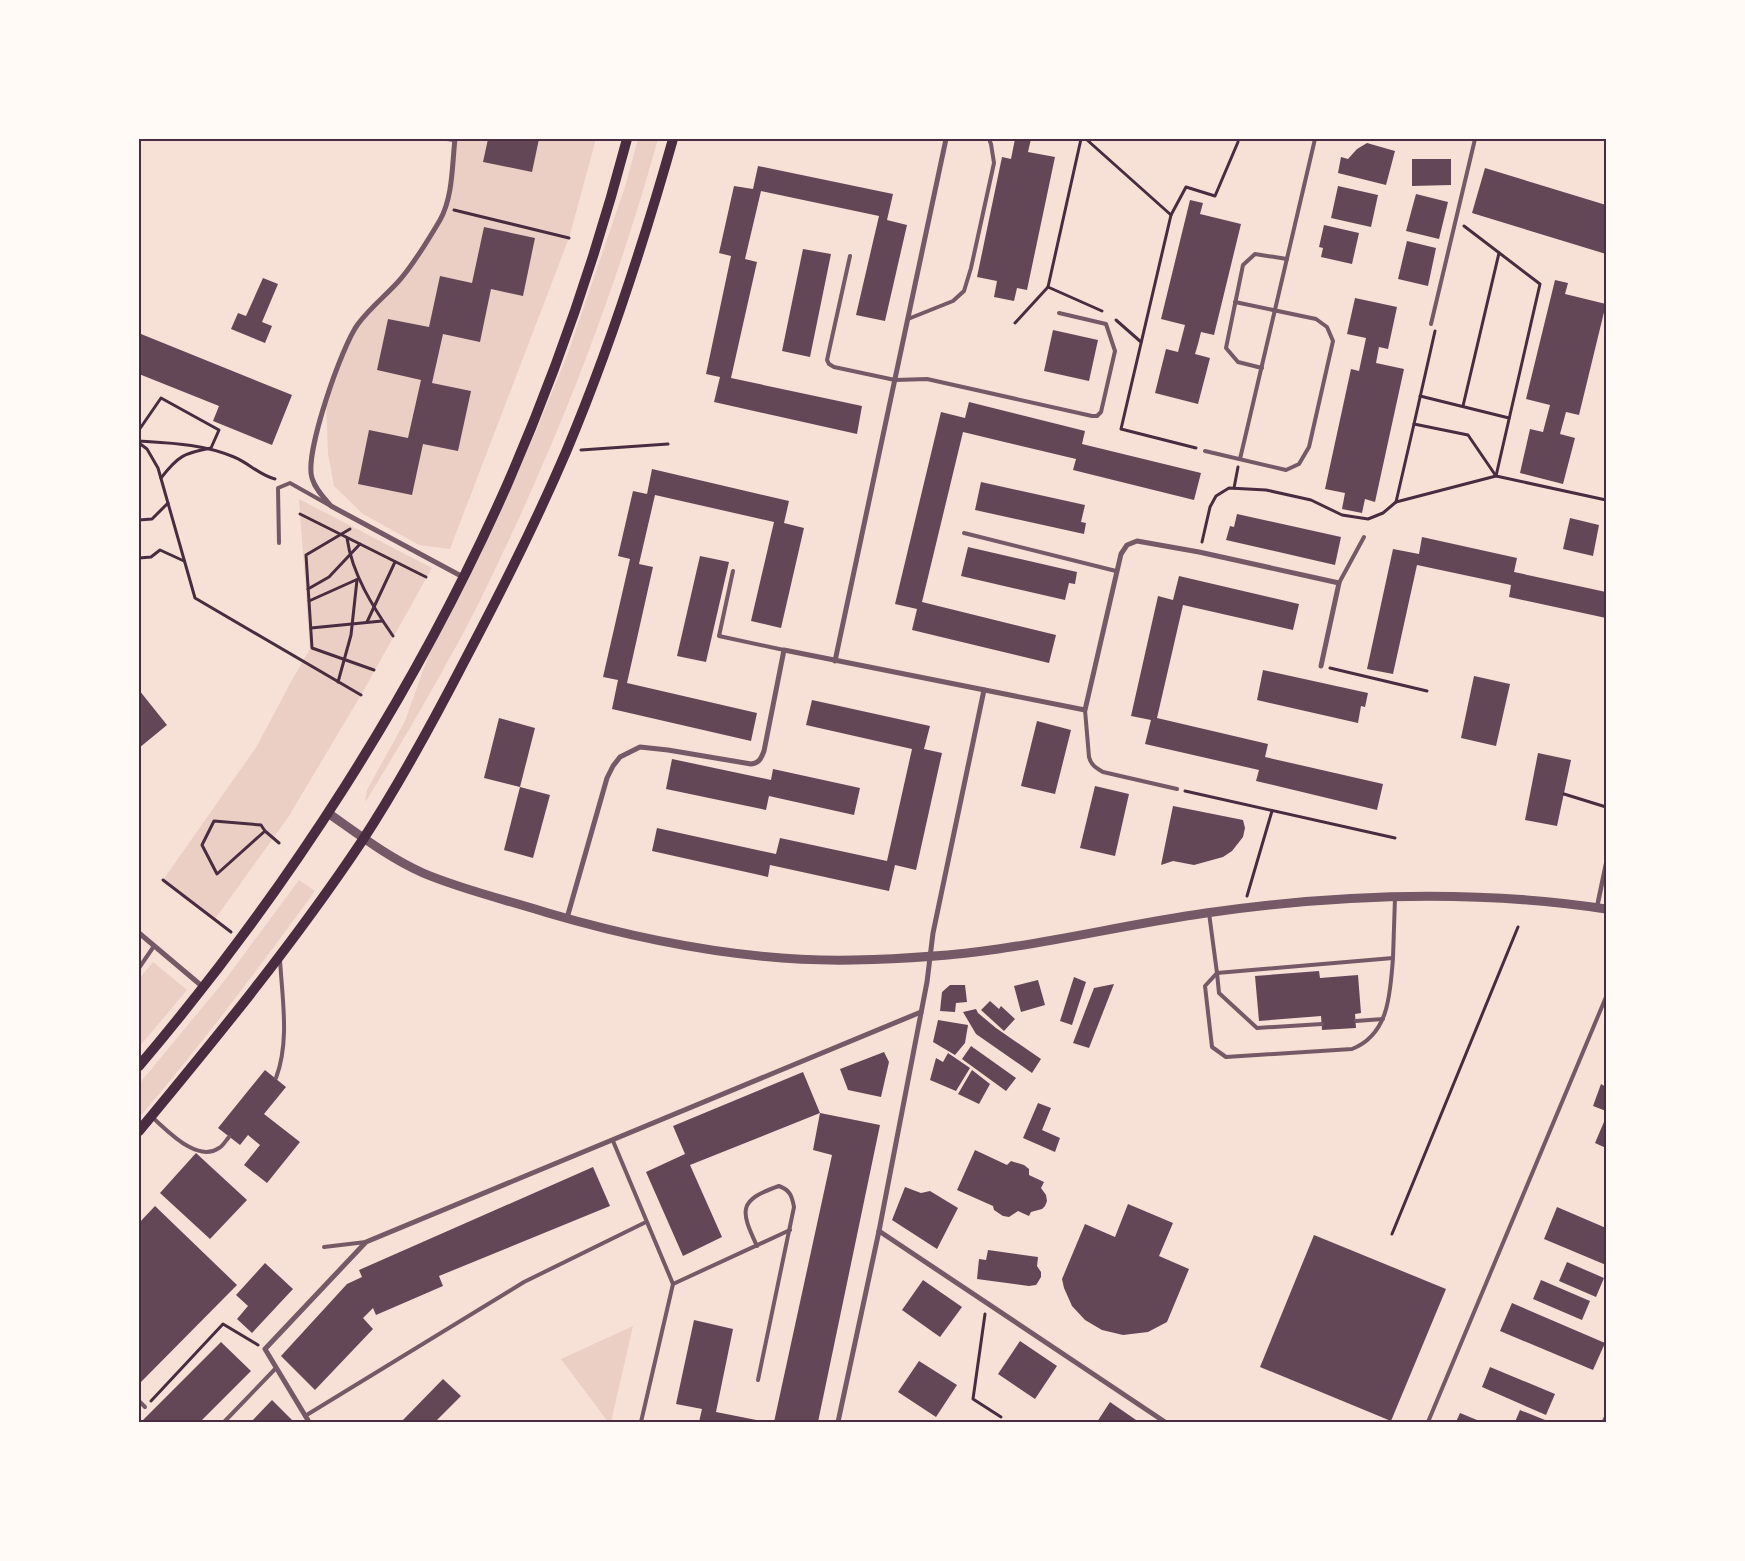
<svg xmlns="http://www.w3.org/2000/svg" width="1745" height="1561" viewBox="0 0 1745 1561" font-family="'Sofia Sans Condensed',sans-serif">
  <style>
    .green { fill: #ebcfc5 }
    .building { fill: #644757 }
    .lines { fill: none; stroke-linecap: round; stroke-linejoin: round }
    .path { stroke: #4a2c40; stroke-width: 3 }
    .service { stroke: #755966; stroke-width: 4 }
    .pedestrian { stroke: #755966; stroke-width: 4.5 }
    .minor { stroke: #755966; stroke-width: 5 }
    .tertiary { stroke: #755966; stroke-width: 9 }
    .secondary { stroke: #4a2c40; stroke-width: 10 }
    .neatline { fill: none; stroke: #4a2c40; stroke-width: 2 }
  </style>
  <rect width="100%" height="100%" fill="#f7e1d7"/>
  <g class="green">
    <path d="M455 139H596L569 238 450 549 419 545 363 514 334 486 328 454 326 401 352 332 406 271 446 208Z"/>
    <path d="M638 139H658C619 279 568 415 506 546 488 585 469 624 448 661 423 707 395 753 368 798L365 802 367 790 405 721 430 651 475 564 536 431 568 353 625 187Z"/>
    <path d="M299 499 432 568 361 695 289 816 215 919 163 880 257 746 293 678 310 649Z"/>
    <path d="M299 880 315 891C258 969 201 1045 139 1118V1084L225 980Z"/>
    <path d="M153 962 187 990 139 1047V979Z"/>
    <path d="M633 1326 611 1422H608L561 1359Z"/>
  </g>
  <g class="building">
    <path d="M488 139H539L532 172 483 162Z"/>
    <path d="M1015 139H1031L1028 152 1055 157 1027 290 1017 288 1014 301 994 297 997 281 977 277 1002 157 1011 159Z"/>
    <path d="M1367 143 1395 151 1386 185 1338 173 1341 157 1348 159 1357 149Z"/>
    <path d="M1412 159H1451V185L1412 186Z"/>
    <path d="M758 166 893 194 887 220 907 225 885 321 856 315 879 216 761 191 745 259 757 262 731 378 862 406 857 434 714 402 720 377 706 374 731 256 719 253 734 186 753 189Z"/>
    <path d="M1485 168 1606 205V254L1472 213Z"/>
    <path d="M1338 186 1378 195 1371 227 1331 218Z"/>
    <path d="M1416 194 1448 202 1439 239 1406 231Z"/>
    <path d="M1190 200 1203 203 1200 214 1241 224 1214 335 1201 332 1198 344 1195 354 1210 358 1198 404 1155 393 1166 349 1178 352 1185 325 1161 319Z"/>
    <path d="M1324 225 1359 233 1352 264 1321 257 1323 248 1319 247Z"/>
    <path d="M484 227 535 238 523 296 491 289 480 342 443 334 432 383 471 391 458 451 423 444 412 495 358 484 369 430 408 438 421 380 377 370 388 319 429 327 440 276 472 283Z"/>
    <path d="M1407 241 1436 248 1428 286 1398 279Z"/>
    <path d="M803 249 831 254 810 357 782 351Z"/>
    <path d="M263 278 278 284 262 322 272 326 265 343 231 329 238 313 246 316Z"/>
    <path d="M1555 280 1568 283 1565 294 1606 304 1579 415 1566 412 1560 434 1575 438 1563 484 1520 473 1530 429 1543 432 1550 405 1526 399Z"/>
    <path d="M1355 298 1397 307 1388 349 1379 347 1376 363 1404 369 1375 502 1365 499 1362 513 1342 509 1345 493 1325 489 1351 369 1359 371 1366 338 1347 334Z"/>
    <path d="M1053 330 1098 340 1089 381 1044 371Z"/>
    <path d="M141 334 292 395 272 445 213 421 219 406 139 374V340Z"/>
    <path d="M969 402 1085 431 1082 444 1201 473 1194 500 1073 470 1076 459 963 432 922 602 1056 635 1049 663 912 630 917 609 895 604 941 412 965 418Z"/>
    <path d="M652 469 789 501 784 523 804 528 781 628 751 621 774 522 655 495 639 564 653 567 627 683 757 713 751 741 612 709 618 680 603 677 630 559 618 556 633 491 647 494Z"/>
    <path d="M981 482 1085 505 1081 522 1086 523 1084 534 975 510Z"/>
    <path d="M1237 514 1341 537 1335 565 1226 540 1230 526 1234 527Z"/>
    <path d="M1570 518 1599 525 1593 556 1563 549Z"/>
    <path d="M1422 537 1517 558 1514 572 1606 592V618L1509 597 1511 585 1417 565 1393 674 1367 669 1393 549 1419 554Z"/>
    <path d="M968 547 1077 572 1075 584 1069 583 1065 600 961 576Z"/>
    <path d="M700 556 729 562 706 662 677 656Z"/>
    <path d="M1179 576 1299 604 1293 630 1183 605 1157 718 1268 744 1265 757 1383 784 1377 810 1256 781 1259 770 1145 744 1151 720 1131 716 1158 596 1173 600Z"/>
    <path d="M1263 670 1368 693 1365 707 1361 706 1358 723 1257 700Z"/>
    <path d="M1474 676 1510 684 1496 746 1461 738Z"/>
    <path d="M139 690 167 725 139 748Z"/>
    <path d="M812 700 930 726 924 749 942 753 916 870 895 865 889 891 770 865 768 877 652 851 657 828 776 854 780 838 887 861 912 749 806 725Z"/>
    <path d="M499 718 535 728 520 787 484 778Z"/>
    <path d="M1037 721 1071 730 1055 794 1021 786Z"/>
    <path d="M1538 753 1571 760 1557 826 1525 820Z"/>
    <path d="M672 759 771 780 773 769 860 788 854 815 769 796 766 810 666 789Z"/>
    <path d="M1095 786 1129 794 1115 856 1080 848Z"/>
    <path d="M520 787 550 795 533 858 504 850Z"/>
    <path d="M1173 806 1243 820 1245 828 1243 837 1232 851 1223 857 1194 865 1173 861 1161 865Z"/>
    <path d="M1319 971 1320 978 1358 975 1361 1013 1355 1014 1356 1028 1322 1030 1321 1016 1259 1021 1255 976Z"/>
    <path d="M1074 977 1086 982 1072 1025 1060 1021Z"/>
    <path d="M1038 980 1045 1005 1021 1012 1014 986Z"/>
    <path d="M1114 984 1089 1048 1073 1043 1094 988Z"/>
    <path d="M950 985H965L967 1002 956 1003 955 1012 940 1011 942 992Z"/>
    <path d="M990 1001 999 1009 1001 1006 1015 1019 1004 1031 981 1010Z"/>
    <path d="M976 1009 978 1013 996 1028 1041 1059 1032 1073 976 1034 963 1012Z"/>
    <path d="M938 1020 968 1025 965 1043 955 1055 933 1042Z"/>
    <path d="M971 1046 1016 1078 1006 1091 962 1059Z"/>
    <path d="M884 1052 889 1062 881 1097 848 1090 840 1069Z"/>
    <path d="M948 1053 970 1068 956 1091 930 1080 936 1058 943 1062Z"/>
    <path d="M265 1070 286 1087 264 1114 300 1142 267 1183 244 1165 260 1145 248 1135 240 1145 218 1128Z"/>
    <path d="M972 1070 990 1084 979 1104 958 1094Z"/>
    <path d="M803 1072 820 1113 690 1165 722 1237 683 1256 646 1172 685 1154 673 1126Z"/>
    <path d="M1601 1084 1606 1087V1111L1593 1106Z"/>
    <path d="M1038 1103 1051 1108 1042 1130 1060 1138 1055 1152 1023 1138Z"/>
    <path d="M820 1113 880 1125 818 1422H774L832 1155 813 1150Z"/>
    <path d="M1606 1117V1148L1595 1143Z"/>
    <path d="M975 1150 1007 1165 1011 1161 1024 1165 1029 1169V1175L1044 1182 1041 1188 1046 1195 1047 1201 1045 1206 1042 1209 1031 1212 1029 1216 1018 1211 1009 1217 1003 1216 994 1210 993 1206 957 1190Z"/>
    <path d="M196 1153 247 1200 210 1239 160 1193Z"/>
    <path d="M593 1167 610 1206 439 1276 443 1286 376 1315 373 1308 363 1318 373 1329 315 1390 281 1356 347 1284 362 1277 359 1270Z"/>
    <path d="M905 1187 921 1193 930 1191 958 1208 937 1249 892 1220Z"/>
    <path d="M1128 1204 1173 1223 1159 1256 1189 1269 1167 1322 1148 1332 1123 1335 1102 1330 1085 1320 1072 1306 1064 1288 1062 1279 1085 1224 1115 1237Z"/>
    <path d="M155 1206 237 1285 139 1384V1223Z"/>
    <path d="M1557 1207 1606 1228V1265L1544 1239Z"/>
    <path d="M1314 1235 1446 1289 1391 1421 1260 1367Z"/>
    <path d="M988 1250 1038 1257 1037 1266 1041 1272V1277L1038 1282 1036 1285 1029 1286 977 1279 979 1259 986 1260Z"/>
    <path d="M1567 1262 1604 1278 1596 1297 1559 1281Z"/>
    <path d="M265 1263 293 1289 252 1333 237 1319 248 1306 236 1295Z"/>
    <path d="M923 1280 962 1307 940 1337 902 1310Z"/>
    <path d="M1541 1280 1590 1301 1582 1320 1533 1299Z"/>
    <path d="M1512 1303 1605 1343 1593 1370 1500 1331Z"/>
    <path d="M694 1320 733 1329 716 1412 766 1422H699L702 1409 676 1404Z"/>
    <path d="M1020 1341 1057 1366 1035 1399 998 1374Z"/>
    <path d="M221 1342 251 1371 200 1422H141Z"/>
    <path d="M919 1361 957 1385 936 1417 898 1392Z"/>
    <path d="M1490 1367 1555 1394 1546 1415 1482 1387Z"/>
    <path d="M443 1379 461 1396 435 1422H401Z"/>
    <path d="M272 1400 294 1422H251Z"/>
    <path d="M1110 1402 1139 1422H1097Z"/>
    <path d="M1520 1410 1550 1422H1515Z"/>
    <path d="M1460 1413 1477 1420 1476 1422H1456Z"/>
  </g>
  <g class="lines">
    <g class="path">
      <path d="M1081 139 1048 287 1102 311"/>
      <path d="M1086 139 1171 215 1121 429 1196 448"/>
      <path d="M454 210 569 238"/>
      <path d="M1171 215 1186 187 1215 196 1238 142"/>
      <path d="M1116 320 1141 342"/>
      <path d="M1015 323 1048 287"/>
      <path d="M1435 331 1414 424 1468 435 1496 476 1606 500"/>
      <path d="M1420 396 1509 418"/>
      <path d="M1463 406 1499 253"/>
      <path d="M139 430 161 398 219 430 211 448C184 453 178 456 161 478"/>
      <path d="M139 441C171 443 204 444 234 457 249 463 259 475 275 479"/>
      <path d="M139 443 147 449 158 468 195 598 361 695"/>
      <path d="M581 450 668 444"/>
      <path d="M1234 488 1238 467"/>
      <path d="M1396 502 1414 424"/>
      <path d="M300 514 426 577"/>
      <path d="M139 520 152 519 168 503"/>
      <path d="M350 529 306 555 312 648 374 670"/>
      <path d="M347 538C352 574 373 607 393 636"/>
      <path d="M1202 542 1210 507 1216 496 1229 488 1266 490 1311 500 1342 515 1368 519 1383 513 1396 502 1496 476 1540 284 1464 226"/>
      <path d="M139 558 151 557 160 550 184 561"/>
      <path d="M308 589 329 577 360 544"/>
      <path d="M309 601 358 579"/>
      <path d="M367 622 395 562"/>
      <path d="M311 628 382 621"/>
      <path d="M1330 668 1427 691"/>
      <path d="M338 682 351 635 357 580"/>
      <path d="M1185 791 1395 838"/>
      <path d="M1564 794 1606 807"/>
      <path d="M265 831 217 874 202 845 214 821 261 825 265 831 279 843"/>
      <path d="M163 880 231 932"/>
      <path d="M1247 896 1272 811"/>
      <path d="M1392 1234 1518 927"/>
      <path d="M985 1314 973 1399 1001 1417"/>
      <path d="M151 1401 223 1324 258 1345"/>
    </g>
    <g class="service">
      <path d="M447 139 454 140"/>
      <path d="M850 256 827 360 829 364 834 367 895 380 927 379 1092 416H1097L1101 412 1115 351 1106 324 1059 313"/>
      <path d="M908 319 953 301 964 291 971 268 994 163 991 144 989 139"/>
      <path d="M1431 324 1475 139"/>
      <path d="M1262 368 1238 362 1226 348 1243 265 1255 254 1287 259"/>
      <path d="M1205 451 1286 470 1299 464 1309 447 1333 341 1327 327 1316 319 1235 302"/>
      <path d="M1240 459 1315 139"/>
      <path d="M964 533 1116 571"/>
      <path d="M279 543 278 488 290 483 329 505"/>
      <path d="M733 571 719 636 784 650"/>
      <path d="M1339 583 1364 537"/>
      <path d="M1085 710 1089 757C1091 765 1096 768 1103 772L1177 789"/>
      <path d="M1209 913 1217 973 1393 958 1395 898"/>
      <path d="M139 968 154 946"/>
      <path d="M1217 973 1205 986 1212 1047 1226 1057 1352 1049C1390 1034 1390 992 1393 958"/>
      <path d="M1217 973 1219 993 1257 1028 1322 1024"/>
      <path d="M1356 1021 1383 1019"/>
      <path d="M276 1078C290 1041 282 998 280 959"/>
      <path d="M153 1118C168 1131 197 1163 219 1148 223 1146 226 1140 229 1137"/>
      <path d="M613 1141 673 1284 641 1422"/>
      <path d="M757 1246C740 1210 738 1200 779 1186 790 1190 792 1196 794 1207L758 1380"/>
      <path d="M324 1247 366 1242"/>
      <path d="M673 1284 790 1230"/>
      <path d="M139 1401 145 1407"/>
      <path d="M305 1416 524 1282 646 1222"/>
      <path d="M224 1422 276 1368"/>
      <path d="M1007 1422H1009"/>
      <path d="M1428 1422 1606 997"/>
    </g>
    <path class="pedestrian" d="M1597 907 1606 864"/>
    <g class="minor">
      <path d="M455 139C452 165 453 197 440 220 428 240 413 266 397 283 384 297 369 309 358 324 342 345 304 454 312 478 315 489 324 498 331 506L463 577"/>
      <path d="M835 661 946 139"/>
      <path d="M567 918 607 778 613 766 620 757 640 747 668 750 751 764C759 763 761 759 764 751L784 650 1085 710 1121 554 1127 545 1137 541 1199 552 1339 583 1321 666"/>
      <path d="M139 933 203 987"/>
      <path d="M879 1231 1165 1422"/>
      <path d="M309 1422 265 1349 366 1242 921 1012"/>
      <path d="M838 1422 879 1231 927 982 933 933 984 690"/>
      <path d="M1604 1422 1606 1418"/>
    </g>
    <path class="tertiary" d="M328 813C358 834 389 858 423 873 463 890 507 900 548 913 647 942 750 962 853 960 901 959 950 956 998 949 1067 939 1136 923 1206 913 1338 894 1474 889 1606 909"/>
    <g class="secondary">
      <path d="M139 1066C286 893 415 693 507 485 556 373 596 257 627 139"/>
      <path d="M139 1131C217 1037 294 943 362 841 400 783 434 720 466 658 502 590 536 522 566 452 609 350 643 245 673 139"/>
    </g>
  </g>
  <rect width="1745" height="1561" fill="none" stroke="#fffaf5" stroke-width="280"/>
  <rect x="140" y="140" width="1465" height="1281" class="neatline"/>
</svg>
